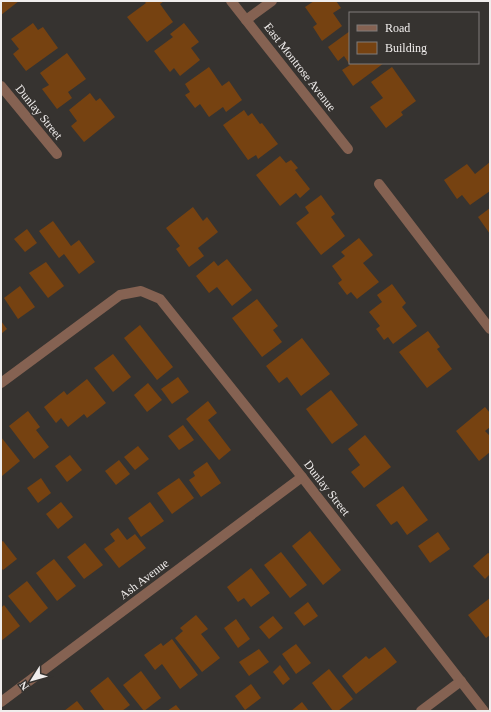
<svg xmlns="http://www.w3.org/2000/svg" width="491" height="712" viewBox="0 0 491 712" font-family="'Times New Roman',serif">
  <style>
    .building { fill: #764211 }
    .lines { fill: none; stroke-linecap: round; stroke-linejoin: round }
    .minor { stroke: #856252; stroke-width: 10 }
    .labels { text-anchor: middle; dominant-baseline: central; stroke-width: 3; stroke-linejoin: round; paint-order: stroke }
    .street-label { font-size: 12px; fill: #f0edec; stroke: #363330 }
  </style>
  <rect width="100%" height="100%" fill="#363330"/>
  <g class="building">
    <path d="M1 1H19L1 15Z"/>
    <path d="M144 1H164L160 4 173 22 147 42 127 17 146 3Z"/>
    <path d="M314 1H336L341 8 333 13 342 26 322 41 313 27 317 24 305 7Z"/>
    <path d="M33 23 38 30 43 27 58 48 26 71 13 54 19 49 11 39Z"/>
    <path d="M184 23 199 42 191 48 200 60 180 76 174 68 170 72 154 51 173 37 170 34Z"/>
    <path d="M350 31V63H384L353 86 342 70 350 65 344 56 338 61 328 47Z"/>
    <path d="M67 53 86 79 68 92 72 98 57 109 42 89 49 85 40 73Z"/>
    <path d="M209 67 222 86 229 81 242 100 226 112 223 107 209 117 200 104 195 108 185 95 190 92 185 84Z"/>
    <path d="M392 67 416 101 401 112 403 115 386 128 370 107 383 98 371 82Z"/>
    <path d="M90 93 96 101 100 98 115 117 84 142 71 126 77 121 69 110Z"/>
    <path d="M244 110 248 116 252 113 260 124 262 123 278 144 258 159 256 155 248 160 223 125Z"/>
    <path d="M280 156 286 163 291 160 298 168 295 170 310 189 300 198 296 193 280 206 256 175Z"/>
    <path d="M490 162V191L470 205 462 195 457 199 444 180 467 164 475 174Z"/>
    <path d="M321 195 335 214 331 217 345 236 321 255 296 223 309 213 305 207Z"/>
    <path d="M193 207 203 221 207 217 218 232 198 248 204 256 189 267 176 249 180 246 166 228Z"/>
    <path d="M490 208V234L478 217Z"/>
    <path d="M53 221 71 246 79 240 95 262 79 274 64 254 59 258 39 231Z"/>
    <path d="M27 229 37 243 25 252 14 239Z"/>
    <path d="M359 238 373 255 363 263 379 282 357 299 351 292 347 295 338 283 342 280 332 266 345 256 341 252Z"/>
    <path d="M227 259 252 290 232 306 217 287 209 293 196 276 214 261 218 266Z"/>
    <path d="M46 262 64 286 48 298 29 273Z"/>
    <path d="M392 284 406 303 402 307 417 326 393 344 388 337 384 340 376 329 380 326 369 312 382 302 377 295Z"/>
    <path d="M20 286 35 307 18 319 4 298Z"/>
    <path d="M257 299 278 326 273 330 282 342 262 357 232 318Z"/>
    <path d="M1 321 7 329 1 334Z"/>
    <path d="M140 325 173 367 157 380 124 338Z"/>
    <path d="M428 331 440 347 437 349 452 369 427 388 399 352Z"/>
    <path d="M302 338 330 374 301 396 287 377 279 383 266 366Z"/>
    <path d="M113 354 131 377 113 392 94 368Z"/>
    <path d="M178 377 189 392 172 404 161 389Z"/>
    <path d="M87 379 106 403 87 418 84 414 68 427 61 418 56 423 44 407 64 391 67 395Z"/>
    <path d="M148 383 162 400 147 412 134 395Z"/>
    <path d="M331 390 358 425 332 444 306 409Z"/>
    <path d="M208 401 217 413 208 420 231 450 219 460 186 419Z"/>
    <path d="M485 407 490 413V427L485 431 490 436V452L479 461 456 431Z"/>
    <path d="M28 411 40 427 36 430 49 447 34 459 9 426Z"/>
    <path d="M183 425 194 440 179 450 168 436Z"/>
    <path d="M365 435 391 467 364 488 351 472 360 465 348 449Z"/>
    <path d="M1 437 20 461 2 476 1 475Z"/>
    <path d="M138 446 149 459 135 470 124 457Z"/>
    <path d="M70 455 82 470 67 482 55 466Z"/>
    <path d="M119 460 130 474 116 485 105 471Z"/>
    <path d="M207 462 221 483 201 497 189 480 195 476 193 472Z"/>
    <path d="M41 478 51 493 38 503 27 488Z"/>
    <path d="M179 478 194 498 172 514 157 493Z"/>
    <path d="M403 486 428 520 407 535 397 521 391 525 376 505Z"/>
    <path d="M61 502 73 517 58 529 46 514Z"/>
    <path d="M150 502 164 521 141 537 128 518Z"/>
    <path d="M118 528 127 540 135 534 146 548 119 568 104 549 115 541 110 534Z"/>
    <path d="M310 531 341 570 323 585 292 546Z"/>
    <path d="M438 532 450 549 430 563 418 546Z"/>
    <path d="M3 541 17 559 3 570 1 568V542Z"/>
    <path d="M85 543 103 565 84 579 67 557Z"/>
    <path d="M281 552 307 585 290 598 264 565Z"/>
    <path d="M488 553 490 554V574L485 579 473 566Z"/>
    <path d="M54 559 76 586 57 601 36 573Z"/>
    <path d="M251 568 270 593 251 607 244 598 238 602 227 587Z"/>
    <path d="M27 581 48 608 30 623 8 596Z"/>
    <path d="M490 598V635L486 638 468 615Z"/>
    <path d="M308 602 318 616 304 626 294 613Z"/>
    <path d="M4 605 20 626 1 641V608Z"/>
    <path d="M196 615 208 629 201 634 220 658 202 672 175 638 183 631 180 628Z"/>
    <path d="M273 616 283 628 269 639 259 627Z"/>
    <path d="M236 619 250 639 238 648 224 628Z"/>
    <path d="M172 639 198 675 180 689 162 664 155 670 144 655 161 643 163 646Z"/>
    <path d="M296 644 311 663 296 674 282 654Z"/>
    <path d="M385 647 397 662 356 694 342 676 366 656 369 659Z"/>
    <path d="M259 649 269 662 249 676 239 662Z"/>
    <path d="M280 665 290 679 283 685 273 672Z"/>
    <path d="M329 669 353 699 338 711H333L312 683Z"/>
    <path d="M141 671 161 698 144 711 123 685Z"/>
    <path d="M108 677 130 705 122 711H105L90 691Z"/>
    <path d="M251 684 261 698 245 710 235 696Z"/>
    <path d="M77 701 85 711H64Z"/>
    <path d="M302 702 309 711H291Z"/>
    <path d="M176 705 181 711H167Z"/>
  </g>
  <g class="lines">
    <g class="minor">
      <path d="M231 1 348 149"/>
      <path d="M246 20 272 1"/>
      <path d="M1 86 57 154"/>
      <path d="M379 184 490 329"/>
      <path d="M1 383 120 295 141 291 160 299 302 477 484 711"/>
      <path d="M1 702 302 477"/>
      <path d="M421 711 461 681"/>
    </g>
  </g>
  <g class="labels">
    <g class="street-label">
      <text transform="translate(300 67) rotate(52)">East Montrose Avenue</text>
      <text transform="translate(39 112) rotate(51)">Dunlay Street</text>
      <text transform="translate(327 488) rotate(52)">Dunlay Street</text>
      <text transform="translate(144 579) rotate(-37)">Ash Avenue</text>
    </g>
  </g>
  <rect width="491" height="712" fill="none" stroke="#f0edec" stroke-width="4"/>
  <rect x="349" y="12" width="130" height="52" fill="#363330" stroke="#807d7b"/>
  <rect x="357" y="25" width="20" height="6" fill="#856252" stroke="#807d7b"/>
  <text x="385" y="32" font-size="12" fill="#f0edec">Road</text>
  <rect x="357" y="42" width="20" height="12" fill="#764211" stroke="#807d7b"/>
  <text x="385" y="52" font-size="12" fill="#f0edec">Building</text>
  <g transform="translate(32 680) rotate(233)" stroke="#363330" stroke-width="3" paint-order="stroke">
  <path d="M0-3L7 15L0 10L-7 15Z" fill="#f0edec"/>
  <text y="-6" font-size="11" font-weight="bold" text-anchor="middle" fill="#f0edec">N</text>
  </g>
</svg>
